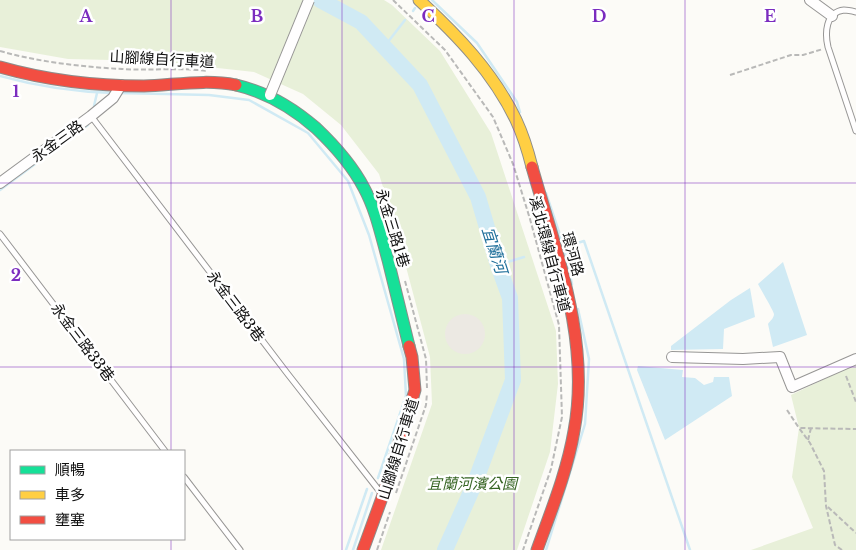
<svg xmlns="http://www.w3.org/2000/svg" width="856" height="550" viewBox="0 0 856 550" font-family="'Libre Baskerville','Noto Sans TC',serif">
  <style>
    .green { fill: #e8f0d9 }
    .plaza { fill: #ece9e3 }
    .water { fill: #d0eaf4 }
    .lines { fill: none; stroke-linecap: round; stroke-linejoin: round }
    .stream { stroke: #d0eaf4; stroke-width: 2.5 }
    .river { stroke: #d0eaf4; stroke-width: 16 }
    .lane-casing { stroke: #979695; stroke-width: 7 }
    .street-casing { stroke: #979695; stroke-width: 12 }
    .fast-casing { stroke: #8d8d8b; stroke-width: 13 }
    .slow-casing { stroke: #8d8d8b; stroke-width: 13 }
    .jam-casing { stroke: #8d8d8b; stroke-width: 13 }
    .path { stroke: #b9b9b8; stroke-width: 2; stroke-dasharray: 5 2.5; stroke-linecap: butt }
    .lane { stroke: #fffefe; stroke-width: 5 }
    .street { stroke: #fffefe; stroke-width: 10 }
    .fast { stroke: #16e098; stroke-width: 11 }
    .slow { stroke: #ffcf43; stroke-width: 11 }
    .jam { stroke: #f24e42; stroke-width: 11 }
    .street-bridge-casing { stroke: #979695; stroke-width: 12; stroke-linecap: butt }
    .street-bridge { stroke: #fffefe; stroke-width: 10 }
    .grid { fill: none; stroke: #7b2cbf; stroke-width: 1; stroke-opacity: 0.55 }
    .labels { text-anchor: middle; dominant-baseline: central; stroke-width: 5; stroke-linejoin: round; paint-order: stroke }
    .street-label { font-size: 15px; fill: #111; stroke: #fff }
    .park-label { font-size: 15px; font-style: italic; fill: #376524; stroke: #fff }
    .water-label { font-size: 16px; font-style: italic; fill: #21709b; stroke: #fff }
    .grid-label { font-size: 16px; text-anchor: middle; font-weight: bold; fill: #7b2cbf; stroke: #fff; stroke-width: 5; stroke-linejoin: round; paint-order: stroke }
  </style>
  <rect width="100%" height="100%" fill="#fcfbf7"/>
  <g class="green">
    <path d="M0 0H384L392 5 440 51 491 133 556 331 558 384 550 452 517 550H381L432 404 430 357 397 233 379 174 341 125 303 94 254 72 154 61 68 59 0 47Z"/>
    <path d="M856 364V550H751L813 528 792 477 799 428 791 395Z"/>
  </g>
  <circle class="plaza" cx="465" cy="334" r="20"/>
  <g class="water">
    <path d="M783 262 807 335 773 347 768 324C770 321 774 318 774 314 773 310 761 290 758 284Z"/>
    <path d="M750 288 755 317 724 329 723 349 671 350V346L731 300Z"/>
    <path d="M638 366 683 370 682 377 695 378 704 385 713 382 714 377H729L732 396 665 440 637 370Z"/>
  </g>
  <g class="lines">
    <g class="stream">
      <path d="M432 0 477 43 517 102 520 112"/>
      <path d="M413 11 415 8"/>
      <path d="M384 47 405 20"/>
      <path d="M0 76C36 86 76 92 113 93"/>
      <path d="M119 93 209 95 249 100 308 133 348 181 369 235 404 359 406 396 378 478"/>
      <path d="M94 106 97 93"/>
      <path d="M0 190 88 125"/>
      <path d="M546 193 564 247 572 284"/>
      <path d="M564 247 584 241 690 550"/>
      <path d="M498 265 524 257"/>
      <path d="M346 550 367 489"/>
      <path d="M353 550 372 493"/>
      <path d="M546 550 585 424 589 359 578 309"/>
    </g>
    <path class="river" d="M320 0 361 22 420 85 478 197 498 265 510 298 513 380 474 485 445 550"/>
    <defs>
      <g id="lane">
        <path d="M856 12C852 11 847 10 844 10 825 12 825 34 828 47L856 131"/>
        <path d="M91 116 287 373 381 493"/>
        <path d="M0 234 165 451"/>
        <path d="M184 477 240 550"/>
      </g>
      <g id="street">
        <path d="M810 0 832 16"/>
        <path d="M0 183 91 116 113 98 121 85"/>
        <path d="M672 357 743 359 780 357 792 387 856 359"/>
      </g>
      <path id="fast" d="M236 85C266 92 293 108 316 128 335 146 352 165 364 188 376 210 381 235 388 260 395 289 402 317 409 346"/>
      <path id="slow" d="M419 0C457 35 493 72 516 120 523 135 528 151 532 167"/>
      <g id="jam">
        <path d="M0 67C46 80 96 86 144 86 174 85 206 79 236 85"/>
        <path d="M532 167C556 252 591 341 574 431 567 472 551 511 537 550"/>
        <path d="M363 550 383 495 415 390 412 357 409 346"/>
      </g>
    </defs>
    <use href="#lane" class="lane-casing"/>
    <use href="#street" class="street-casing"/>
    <use href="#fast" class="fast-casing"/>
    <use href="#slow" class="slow-casing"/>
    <use href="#jam" class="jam-casing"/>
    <g class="path">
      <path d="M393 0 445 50 493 117 513 164 530 219 559 325 562 417 551 469 523 550"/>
      <path d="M0 51C38 62 83 67 122 69 151 71 179 67 207 71"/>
      <path d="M730 75 791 55H803L823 49"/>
      <path d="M405 281 426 359 427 388"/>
      <path d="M846 376 856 402"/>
      <path d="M787 410 799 428"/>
      <path d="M808 440 811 428"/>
      <path d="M396 493 426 405 427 393"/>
      <path d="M828 507 856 533"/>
      <path d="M377 550 390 512"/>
      <path d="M842 550 835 545 826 506 824 471 810 443 799 428 856 429"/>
    </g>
    <use href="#lane" class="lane"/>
    <use href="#street" class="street"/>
    <use href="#fast" class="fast"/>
    <use href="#slow" class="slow"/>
    <use href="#jam" class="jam"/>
    <defs>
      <path id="street-bridge" d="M270 95 309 0"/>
    </defs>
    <use href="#street-bridge" class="street-bridge-casing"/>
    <use href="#street-bridge" class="street-bridge"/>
  </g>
  <path class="grid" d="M171 0V451M342 0V550M514 0V550M685 0V550M0 183H856M0 367H856M171 539V550"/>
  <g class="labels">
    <g class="street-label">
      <text transform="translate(162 59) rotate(3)">山腳線自行車道</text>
      <text transform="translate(57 141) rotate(-36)">永金三路</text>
      <text transform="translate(393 228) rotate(73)">永金三路1巷</text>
      <text transform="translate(550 254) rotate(75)">溪北環線自行車道</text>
      <text transform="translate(573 254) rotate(75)">環河路</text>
      <text transform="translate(236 306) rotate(53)">永金三路3巷</text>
      <text transform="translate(83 342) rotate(53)">永金三路33巷</text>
      <text transform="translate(398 449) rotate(-73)">山腳線自行車道</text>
    </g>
    <g class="park-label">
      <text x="472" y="483">宜蘭河濱公園</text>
    </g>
    <g class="water-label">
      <text transform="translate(495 250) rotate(72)">宜蘭河</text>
    </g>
  </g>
  <g class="grid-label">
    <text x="86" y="22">A</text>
    <text x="257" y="22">B</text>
    <text x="428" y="22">C</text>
    <text x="599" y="22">D</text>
    <text x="770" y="22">E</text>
    <text x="16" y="97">1</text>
    <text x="16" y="281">2</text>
  </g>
  <rect x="10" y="450" width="175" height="90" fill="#ffffff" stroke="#a0a0a0"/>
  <rect x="20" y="466" width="25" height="8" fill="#16e098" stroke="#a0a0a0"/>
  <text x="55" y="475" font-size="15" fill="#111111">順暢</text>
  <rect x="20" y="491" width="25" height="8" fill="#ffcf43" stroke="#a0a0a0"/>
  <text x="55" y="500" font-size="15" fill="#111111">車多</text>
  <rect x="20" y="516" width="25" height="8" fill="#f24e42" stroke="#a0a0a0"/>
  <text x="55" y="525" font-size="15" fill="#111111">壅塞</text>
</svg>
